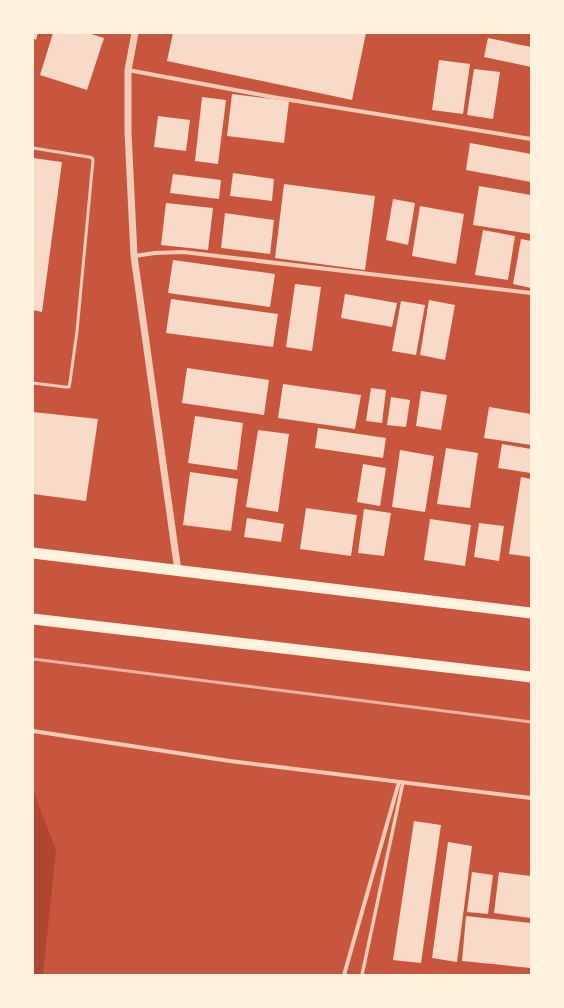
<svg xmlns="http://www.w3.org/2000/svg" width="564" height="1008" viewBox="0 0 564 1008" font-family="'Public Sans',sans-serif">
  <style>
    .green { fill: #ae4732 }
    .building { fill: #f7dbc8 }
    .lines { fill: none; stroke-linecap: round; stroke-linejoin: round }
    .service { stroke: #f1ccb7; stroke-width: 3 }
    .pedestrian { stroke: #f1ccb7; stroke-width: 3.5 }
    .minor { stroke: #f1ccb7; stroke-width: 4 }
    .tertiary { stroke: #f1ccb7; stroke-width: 7 }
    .trunk { stroke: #fff3e0; stroke-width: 11 }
    .rail { stroke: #e9b49f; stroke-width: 3 }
  </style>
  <rect width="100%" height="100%" fill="#c8553d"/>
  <path class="green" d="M33 790 56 850 43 975H33Z"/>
  <g class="building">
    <path d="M33 33H38L36 40 33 38Z"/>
    <path d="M53 33H88L104 38 87 90 40 75Z"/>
    <path d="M173 33H366L352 100 167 61Z"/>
    <path d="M488 38 531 47V67L484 57Z"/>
    <path d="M439 60 470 64 463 114 432 110Z"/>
    <path d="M474 69 500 72 493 119 467 115Z"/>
    <path d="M232 94 289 101 284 143 227 136Z"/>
    <path d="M202 97 226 100 218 164 195 161Z"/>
    <path d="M158 116 190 120 186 151 154 147Z"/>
    <path d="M470 143 531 154V182L466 170Z"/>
    <path d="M33 158 62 162 42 312 33 310Z"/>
    <path d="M233 173 274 179 272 201 230 196Z"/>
    <path d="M173 174 221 180 219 199 170 193Z"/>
    <path d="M284 184 375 196 365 270 275 258Z"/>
    <path d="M479 186 531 195V234L473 225Z"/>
    <path d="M393 199 415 203 408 245 386 240Z"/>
    <path d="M166 203 213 208 208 250 161 245Z"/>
    <path d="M420 206 464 214 456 264 412 256Z"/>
    <path d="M225 213 274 220 270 254 221 248Z"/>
    <path d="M483 230 515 236 508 280 475 275Z"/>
    <path d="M521 239 531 241V288L513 284Z"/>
    <path d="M173 260 275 274 270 307 168 293Z"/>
    <path d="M295 284 321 287 312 351 286 347Z"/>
    <path d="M345 294 397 303 392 327 341 318Z"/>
    <path d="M171 299 278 314 273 347 166 333Z"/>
    <path d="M429 300 455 305 445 360 420 355Z"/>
    <path d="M401 301 425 305 416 355 392 351Z"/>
    <path d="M187 368 269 380 264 415 182 403Z"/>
    <path d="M283 384 361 395 355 429 278 418Z"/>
    <path d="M371 388 386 390 382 423 366 421Z"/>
    <path d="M421 391 447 395 441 430 416 426Z"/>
    <path d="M391 397 410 400 406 427 387 425Z"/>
    <path d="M489 407 531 414V445L484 438Z"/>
    <path d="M33 412 98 419 86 501 33 494Z"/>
    <path d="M195 416 243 423 237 470 188 463Z"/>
    <path d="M318 428 386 438 383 458 315 448Z"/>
    <path d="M258 430 289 434 278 512 246 507Z"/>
    <path d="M502 444 531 449V473L498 468Z"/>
    <path d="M446 448 478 453 470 508 437 504Z"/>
    <path d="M400 450 434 456 425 512 392 507Z"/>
    <path d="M363 464 386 468 380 506 357 502Z"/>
    <path d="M190 472 238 479 231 531 183 525Z"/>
    <path d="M521 477 531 479V557L509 554Z"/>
    <path d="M306 508 357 515 351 556 300 549Z"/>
    <path d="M364 509 391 513 384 556 358 553Z"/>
    <path d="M247 518 284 524 281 542 244 537Z"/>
    <path d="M430 519 471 525 465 566 424 560Z"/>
    <path d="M479 523 504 526 499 561 474 557Z"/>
    <path d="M414 821 441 825 421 963 393 960Z"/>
    <path d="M448 842 472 846 457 962 432 958Z"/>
    <path d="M472 872 493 875 488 914 467 912Z"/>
    <path d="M499 872 531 876V918L494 913Z"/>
    <path d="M466 916 531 923V968L462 961Z"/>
  </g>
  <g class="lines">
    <path class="service" d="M33 148 89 157 92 158 93 160 77 331 70 382 69 387H65L33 383"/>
    <path class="pedestrian" d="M362 975 403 782"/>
    <g class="minor">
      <path d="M128 70 278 98 531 139"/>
      <path d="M134 256 155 253 183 252 531 293"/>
      <path d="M33 731 230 761 531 798"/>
      <path d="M344 975 399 782"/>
    </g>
    <path class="tertiary" d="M135 33 128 70V132L134 256 178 571"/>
    <g class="trunk">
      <path d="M33 553 531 613"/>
      <path d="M33 619 531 677"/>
    </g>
    <path class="rail" d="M33 659 531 722"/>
  </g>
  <rect width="564" height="1008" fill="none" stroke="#fff3e0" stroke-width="68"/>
</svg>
